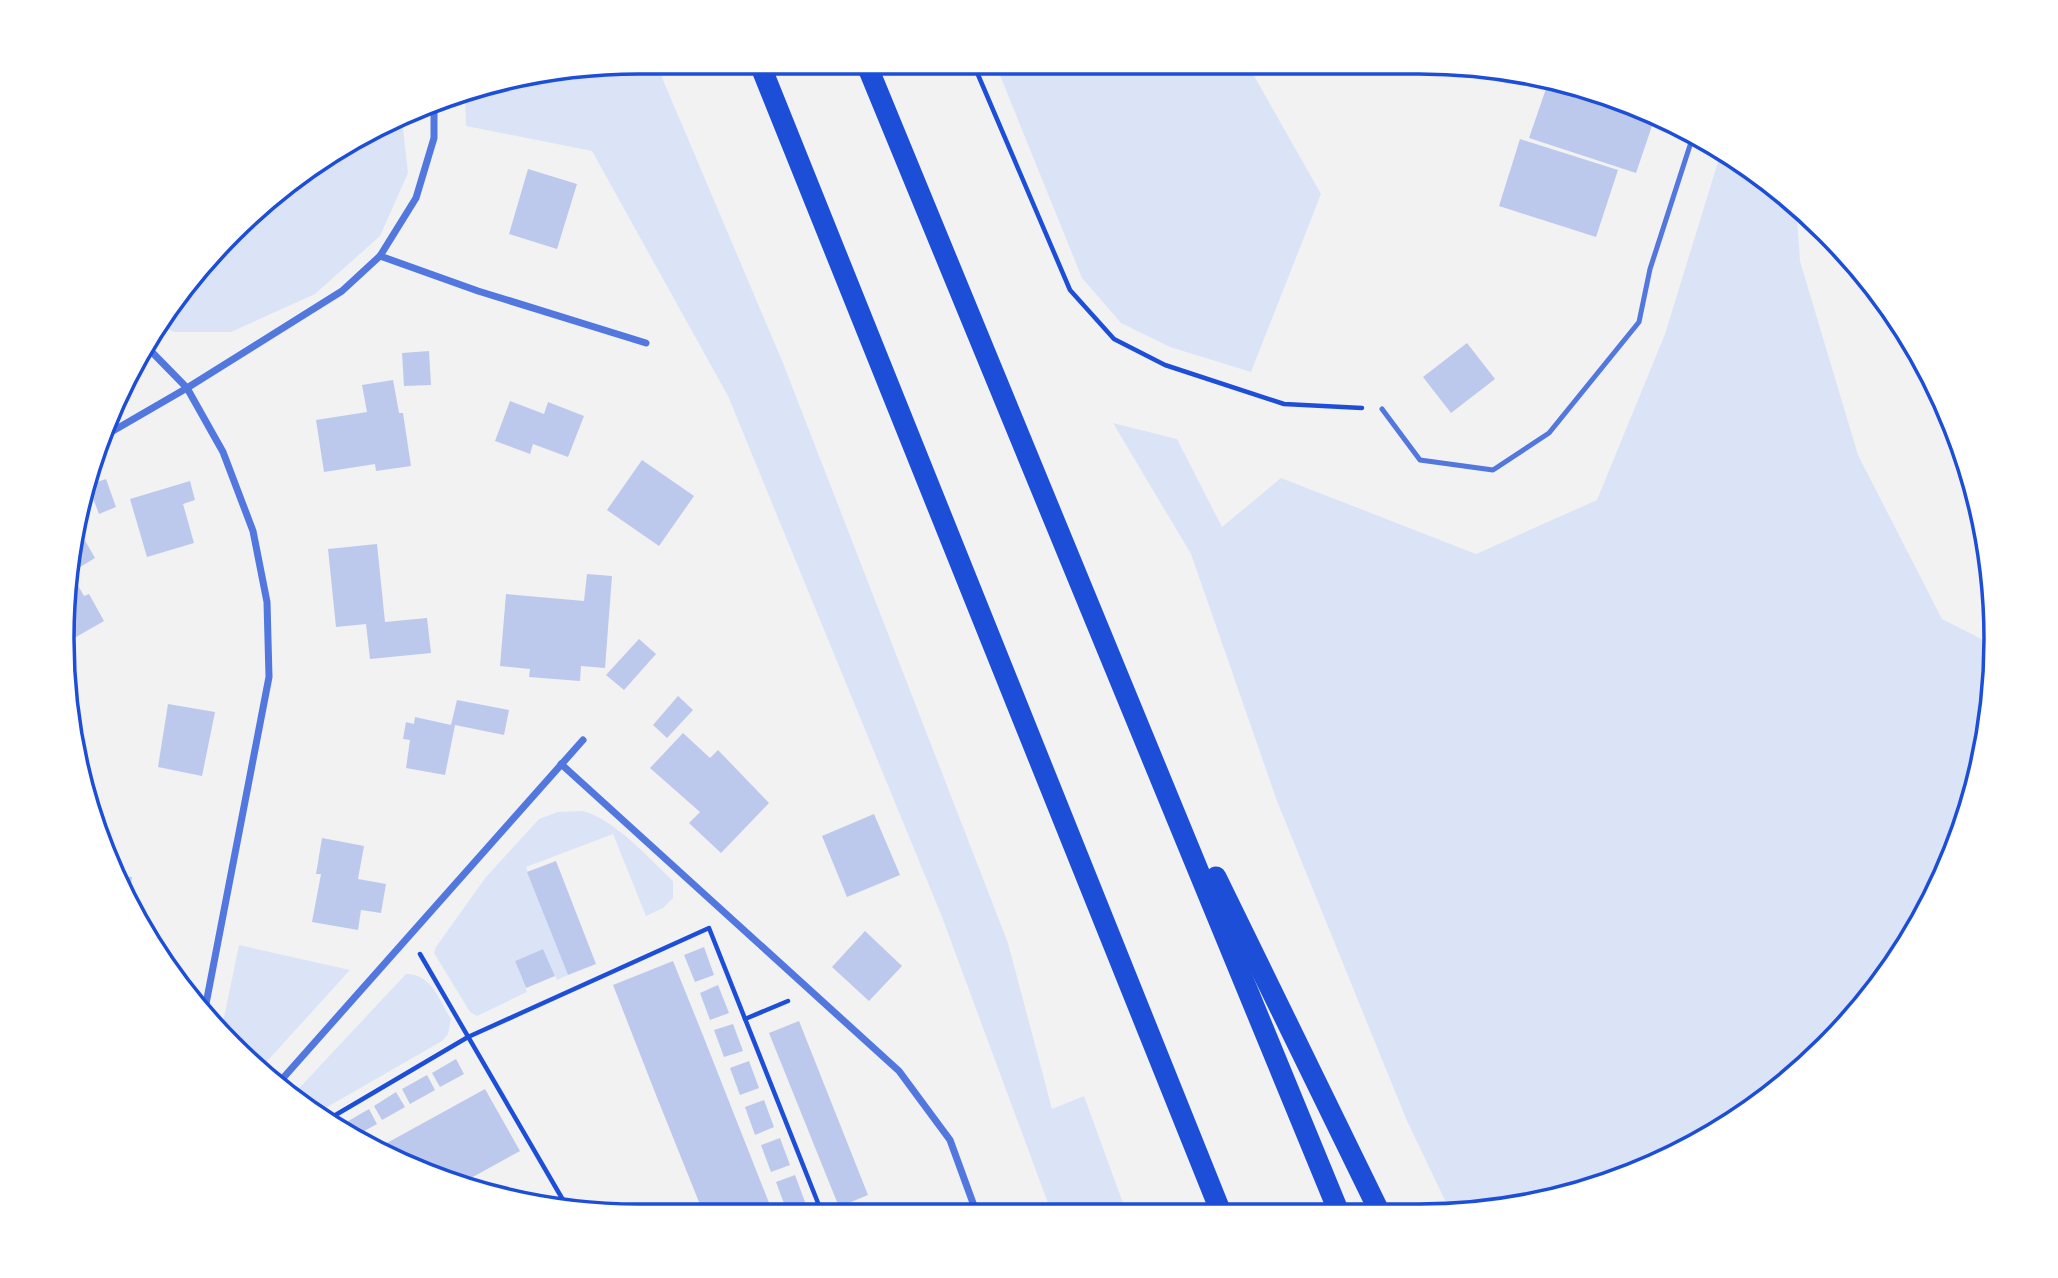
<svg xmlns="http://www.w3.org/2000/svg" width="2058" height="1278" viewBox="0 0 2058 1278" font-family="Lora,serif">
  <style>
    .green { fill: #dbe4f7 }
    .building { fill: #bdc9ec }
    .lines { fill: none; stroke-linecap: round; stroke-linejoin: round }
    .path { stroke: #1d4ed8; stroke-width: 4.5 }
    .service { stroke: #5277de; stroke-width: 5 }
    .minor { stroke: #5277de; stroke-width: 7 }
    .motorway { stroke: #1d4ed8; stroke-width: 21 }
    .rim { fill: none; stroke: #1d4ed8; stroke-width: 3.5 }
  </style>
  <rect width="100%" height="100%" fill="#f2f2f2"/>
  <g class="green">
    <path d="M639 61H655L783 363 1008 943 1052 1109 1084 1096 1127 1214H1052L942 917 728 396 592 151 466 126 465 90Z"/>
    <path d="M995 63 1248 65 1321 194 1251 372 1170 347 1121 323 1082 278Z"/>
    <path d="M402 119 408 173 380 236 315 294 231 332H174L156 323 288 180Z"/>
    <path d="M1721 152 1770 180 1796 204 1800 261 1858 455 1942 619 1995 646 1996 676 1977 788 1937 894 1878 990 1800 1073 1708 1140 1604 1186 1452 1215 1407 1121 1277 801 1191 554 1113 423 1177 439 1222 527 1281 478 1476 554 1597 500 1665 334Z"/>
    <path d="M583 811C615 820 649 858 673 881V898L663 908 646 916 613 834 526 867 568 975 557 980 543 949 515 961 527 992 477 1016 470 1012 434 953 436 947 486 877 539 819 558 812Z"/>
    <path d="M239 945 350 970 260 1069 222 1027Z"/>
    <path d="M406 974C432 974 439 1000 451 1019L448 1034 442 1041 315 1114 289 1099Z"/>
  </g>
  <g class="building">
    <path d="M1548 83 1601 101 1603 95 1640 105 1656 114 1636 173 1529 138Z"/>
    <path d="M1520 139 1618 170 1596 237 1499 206Z"/>
    <path d="M528 169 577 184 557 249 509 234Z"/>
    <path d="M1467 343 1495 379 1451 413 1423 377Z"/>
    <path d="M429 351 431 385 404 386 402 353Z"/>
    <path d="M393 380 399 413H403L411 466 376 471 375 464 324 472 316 420 367 412 362 385Z"/>
    <path d="M510 401 544 414 548 402 584 416 568 457 533 444 530 454 495 441Z"/>
    <path d="M642 460 694 496 659 546 607 510Z"/>
    <path d="M106 479 116 507 99 514 88 485Z"/>
    <path d="M190 481 195 500 183 504 194 543 147 557 130 499Z"/>
    <path d="M79 530 95 558 72 572 76 550Z"/>
    <path d="M377 544 385 622 427 618 431 653 370 659 366 624 336 627 328 549Z"/>
    <path d="M587 574 612 576 605 668 581 666 580 681 529 677 530 669 500 666 506 594 584 601Z"/>
    <path d="M72 575 84 596 89 594 104 621 62 645 61 639Z"/>
    <path d="M639 639 656 654 624 690 606 675Z"/>
    <path d="M678 696 693 710 667 738 653 725Z"/>
    <path d="M457 700 509 710 504 735 455 725 445 775 406 768 410 740 403 739 406 722 414 724 415 717 451 725Z"/>
    <path d="M168 704 215 712 202 776 158 767Z"/>
    <path d="M683 733 710 758 718 750 769 803 721 853 689 823 700 812 650 768Z"/>
    <path d="M874 814 900 875 847 897 822 836Z"/>
    <path d="M322 838 364 846 358 879 386 884 381 913 361 910 358 930 312 922 321 874H316Z"/>
    <path d="M556 861 596 964 568 975 527 872Z"/>
    <path d="M117 876 132 877 129 900Z"/>
    <path d="M865 931 902 966 869 1001 832 967Z"/>
    <path d="M704 947 714 975 695 982 684 955Z"/>
    <path d="M543 949 555 976 526 988 515 961Z"/>
    <path d="M673 961 704 1038 773 1213 703 1212 658 1100 613 985Z"/>
    <path d="M718 985 729 1013 710 1020 700 993Z"/>
    <path d="M799 1021 868 1195 839 1207 769 1033Z"/>
    <path d="M733 1024 743 1051 724 1057 714 1030Z"/>
    <path d="M456 1059 464 1074 440 1087 432 1073Z"/>
    <path d="M749 1061 759 1088 740 1095 730 1068Z"/>
    <path d="M427 1075 435 1090 410 1104 402 1089Z"/>
    <path d="M485 1089 520 1151 460 1184 418 1173 376 1149Z"/>
    <path d="M396 1092 405 1107 382 1120 374 1106Z"/>
    <path d="M764 1100 774 1127 755 1135 745 1107Z"/>
    <path d="M369 1109 377 1124 355 1136 351 1134 345 1123Z"/>
    <path d="M780 1138 790 1165 771 1172 761 1145Z"/>
    <path d="M795 1175 805 1202 786 1209 776 1182Z"/>
  </g>
  <g class="lines">
    <g class="path">
      <path d="M973 63 1070 290 1114 339 1165 365 1284 404 1362 408"/>
      <path d="M420 954 570 1212"/>
      <path d="M745 1019 788 1001"/>
      <path d="M327 1120 468 1037 709 928 822 1213"/>
    </g>
    <path class="service" d="M1382 409 1420 460 1493 470 1549 433 1639 322 1650 269 1693 136"/>
    <g class="minor">
      <path d="M380 256 478 291 646 343"/>
      <path d="M145 345 187 388 223 452 253 531 267 602 269 677 205 1009"/>
      <path d="M1941 397 1962 460 1974 486"/>
      <path d="M99 439 187 388 342 291 380 256 416 198 434 138V102"/>
      <path d="M561 764 899 1071 950 1140 977 1214"/>
      <path d="M276 1086 583 740"/>
    </g>
    <g class="motorway">
      <path d="M759 62 1222 1215"/>
      <path d="M866 63 1340 1215"/>
      <path d="M1216 877 1381 1215"/>
    </g>
  </g>
  <path d="M0 0H2058V1278H0ZM639 74H1419A565 565 0 0 1 1984 639V639A565 565 0 0 1 1419 1204H639A565 565 0 0 1 74 639V639A565 565 0 0 1 639 74Z" fill="#fff" fill-rule="evenodd"/>
  <path class="rim" d="M639 74H1419A565 565 0 0 1 1984 639V639A565 565 0 0 1 1419 1204H639A565 565 0 0 1 74 639V639A565 565 0 0 1 639 74Z"/>
</svg>
